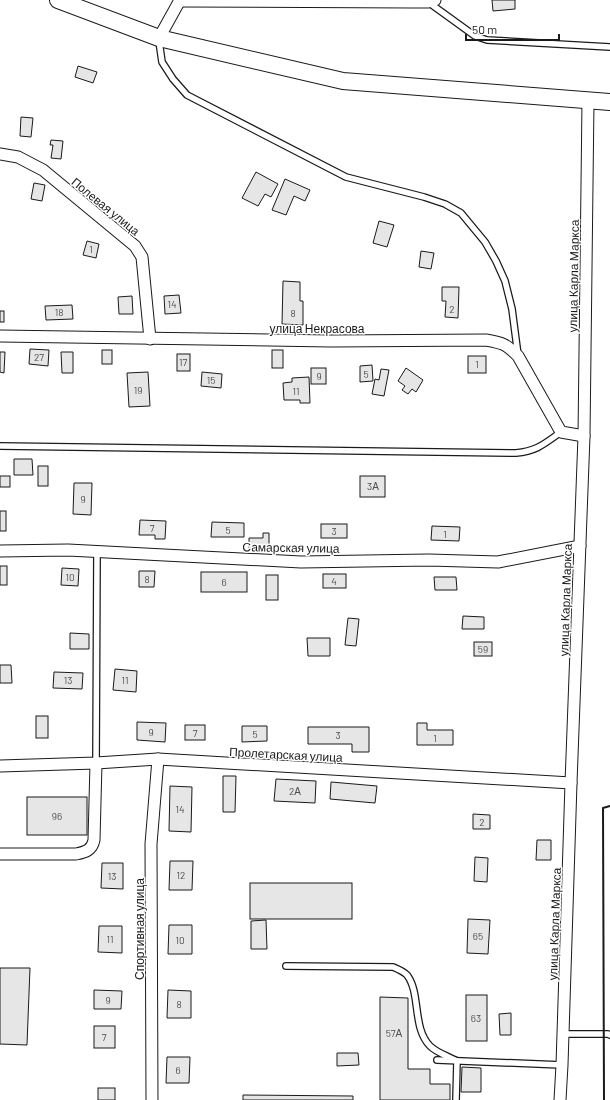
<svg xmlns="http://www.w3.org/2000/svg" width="610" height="1100" viewBox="0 0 610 1100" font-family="Barlow,sans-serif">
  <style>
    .building { fill: #e6e6e6; stroke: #1a1a1a }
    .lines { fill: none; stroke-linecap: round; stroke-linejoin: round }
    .lane-casing { stroke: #1a1a1a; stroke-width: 8 }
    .street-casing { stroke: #1a1a1a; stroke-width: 13 }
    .secondary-casing { stroke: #1a1a1a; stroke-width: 18 }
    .lane { stroke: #fff; stroke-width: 5.5 }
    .street { stroke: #fff; stroke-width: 11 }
    .secondary { stroke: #fff; stroke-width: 16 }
    .wall { stroke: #1a1a1a; stroke-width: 2 }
    .labels { text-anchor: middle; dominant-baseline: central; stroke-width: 3; stroke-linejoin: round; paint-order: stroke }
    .number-label { font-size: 10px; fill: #4d4d4d }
    .street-label { font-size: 12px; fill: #1a1a1a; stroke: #fff }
  </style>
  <rect width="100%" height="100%" fill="#fff"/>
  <g class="building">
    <path d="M492 0H515V9L493 11Z"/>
    <path d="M78 66 97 72 93 83 75 77Z"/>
    <path d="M21 117 33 118 31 137 20 136Z"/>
    <path d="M51 140 63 141 61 159 51 158 53 145H50Z"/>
    <path d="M256 172 278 184 271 197 265 194 258 206 242 198Z"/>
    <path d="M285 179 310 190 305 201 294 196 286 215 272 210Z"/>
    <path d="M34 183 45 185 42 201 31 199Z"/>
    <path d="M379 221 394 225 387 247 373 243Z"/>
    <path d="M87 241 99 244 96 258 83 255Z"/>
    <path d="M421 251 434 253 431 269 419 267Z"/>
    <path d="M283 281 300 282V301H303V325L282 324Z"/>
    <path d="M442 287H459L458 318 445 317 446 301H442Z"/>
    <path d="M179 295 181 313 165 314 164 296Z"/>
    <path d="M132 296 133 314H119L118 297Z"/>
    <path d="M72 305 73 319 46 320 45 306Z"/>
    <rect x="0" y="311" width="4" height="11"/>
    <path d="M30 349 49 350 48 366 29 364Z"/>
    <rect x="102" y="350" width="10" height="14"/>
    <rect x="272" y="350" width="11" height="18"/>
    <path d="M0 352H5L4 373 0 372Z"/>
    <path d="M61 352H73V373H62Z"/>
    <rect x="177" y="354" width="13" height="17"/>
    <rect x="468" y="356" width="18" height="17"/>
    <path d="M372 365 373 381 360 382V366Z"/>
    <rect x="311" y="368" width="15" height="16"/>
    <path d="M406 368 423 380 416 392 412 389 408 394 402 390 405 386 398 381Z"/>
    <path d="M381 369 389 370 384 396 372 394 375 379 379 380Z"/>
    <path d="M148 372 150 406 129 407 127 373Z"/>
    <path d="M202 372 222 374 221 388 201 386Z"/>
    <path d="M309 377 310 403H300V400H284L283 383 292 382V378Z"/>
    <path d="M14 459H32L33 475H14Z"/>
    <rect x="38" y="466" width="10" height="20"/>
    <rect x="0" y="476" width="10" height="11"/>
    <rect x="360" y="476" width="25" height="21"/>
    <path d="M74 483H92L91 515 73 514Z"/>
    <rect x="0" y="511" width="6" height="20"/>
    <path d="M140 520 166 521 165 539H155V535H139Z"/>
    <path d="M212 522 244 523V537H211Z"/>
    <rect x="321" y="524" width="26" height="14"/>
    <path d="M432 526 460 527 459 541 431 540Z"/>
    <path d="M263 533H269V549H249V538H263Z"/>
    <rect x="0" y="566" width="7" height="19"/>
    <path d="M62 568 79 569 78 586 61 585Z"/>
    <path d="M139 571H155L154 587H139Z"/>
    <rect x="201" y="572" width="46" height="20"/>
    <rect x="323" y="574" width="23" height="14"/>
    <rect x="266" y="575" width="12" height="25"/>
    <path d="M434 577H456L457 590H435Z"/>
    <path d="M463 616 484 617V629H462Z"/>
    <path d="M348 618 359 619 356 646 345 645Z"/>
    <path d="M70 633 89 634V649H70Z"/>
    <path d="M307 638H330V656H308Z"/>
    <rect x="474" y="642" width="18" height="14"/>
    <path d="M0 665H11L12 683H0Z"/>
    <path d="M115 669 137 671 136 692 113 690Z"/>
    <path d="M54 672 83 673 82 689 53 688Z"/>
    <rect x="36" y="716" width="12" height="22"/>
    <path d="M137 722 166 723 165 742 137 740Z"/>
    <path d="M417 723H427V730H453V745H417Z"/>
    <rect x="185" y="725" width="20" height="15"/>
    <path d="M242 726H267V741L242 742Z"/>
    <path d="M308 727H369V752H352V744H308Z"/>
    <path d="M223 776H236L235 812H223Z"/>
    <path d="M276 779 316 781 315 803 274 801Z"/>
    <path d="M331 782 377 786 375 803 330 799Z"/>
    <path d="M170 786 192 787 191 832 169 831Z"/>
    <rect x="27" y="797" width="60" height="38"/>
    <path d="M473 814 490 815V829H473Z"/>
    <path d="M537 840H551V860H536Z"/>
    <path d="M475 857 488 858 487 882 474 881Z"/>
    <path d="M170 861H193L192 890H169Z"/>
    <path d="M102 863H123V889L101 888Z"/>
    <rect x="250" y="883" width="102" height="36"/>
    <path d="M468 919 490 920 488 954 467 953Z"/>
    <path d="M266 920 267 949H251V921Z"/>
    <path d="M169 925H192V954H168Z"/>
    <path d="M99 926H122V953L98 952Z"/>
    <path d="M0 968H30L27 1045 0 1044Z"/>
    <path d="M94 990 122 991 121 1009H94Z"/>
    <path d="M168 990 191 991V1018H167Z"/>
    <rect x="466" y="995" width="21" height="46"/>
    <path d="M380 997 408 998V1069H430V1084H450V1100H380Z"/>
    <path d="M511 1013V1035H500L499 1014Z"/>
    <rect x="94" y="1026" width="21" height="22"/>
    <path d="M337 1053H358L359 1065 337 1066Z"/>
    <path d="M167 1057H190L189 1083H166Z"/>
    <path d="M462 1067 481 1068V1092H461Z"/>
    <rect x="98" y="1088" width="17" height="12"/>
    <path d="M243 1095 353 1096V1100H243Z"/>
  </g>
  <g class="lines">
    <defs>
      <g id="lane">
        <path d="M428 2 475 36 487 40 610 47"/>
        <path d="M159 41 162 62 173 79 187 95 346 177 424 197 445 204 461 213 485 242 496 261 505 281 512 309 518 355"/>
        <path d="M0 446 516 453C537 451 544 444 561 432"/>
        <path d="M96 763 97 552"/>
        <path d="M286 966 393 967C398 969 403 971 407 975 421 993 412 1028 430 1046 437 1053 448 1056 457 1061L456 1100"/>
        <path d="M563 1034H608L610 1035"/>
        <path d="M437 1060 562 1065"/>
      </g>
      <g id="street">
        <path d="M180 1 412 2H428L435 0"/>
        <path d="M159 38 180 0"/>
        <path d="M0 154 18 157 43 170 135 246 142 257 150 339"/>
        <path d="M0 336 331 341 486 340C503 343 506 344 518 356L561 432 584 436"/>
        <path d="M0 551 68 550 301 562 429 560 498 562 580 546"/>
        <path d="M0 766 96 763 158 759 571 783"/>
        <path d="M0 854H76C86 852 92 850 94 840L96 763"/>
        <path d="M152 1100 151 844 158 759"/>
        <path d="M560 1100 562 1065 571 783 584 436 588 101"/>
      </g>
      <path id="secondary" d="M58 0 159 38 343 81 610 102"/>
    </defs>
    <use href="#lane" class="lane-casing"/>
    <use href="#street" class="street-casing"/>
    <use href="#secondary" class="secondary-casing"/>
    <use href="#lane" class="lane"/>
    <use href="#street" class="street"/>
    <use href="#secondary" class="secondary"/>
    <path class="wall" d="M604 1100 603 808 610 806"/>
  </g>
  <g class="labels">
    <g class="number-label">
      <text x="91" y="249">1</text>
      <text x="172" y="304">14</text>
      <text x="452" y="309">2</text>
      <text x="59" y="312">18</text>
      <text x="293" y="313">8</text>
      <text x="39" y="357">27</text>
      <text x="183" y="362">17</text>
      <text x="477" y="364">1</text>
      <text x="366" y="374">5</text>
      <text x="319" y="376">9</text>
      <text x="211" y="380">15</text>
      <text x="138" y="390">19</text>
      <text x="296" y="391">11</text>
      <text x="373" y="486">3А</text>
      <text x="83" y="499">9</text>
      <text x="152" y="528">7</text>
      <text x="228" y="530">5</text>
      <text x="334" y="531">3</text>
      <text x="445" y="534">1</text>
      <text x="70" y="577">10</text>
      <text x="147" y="579">8</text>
      <text x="334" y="581">4</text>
      <text x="224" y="582">6</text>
      <text x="483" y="649">59</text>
      <text x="68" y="680">13</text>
      <text x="125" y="680">11</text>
      <text x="151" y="732">9</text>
      <text x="195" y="733">7</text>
      <text x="255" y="734">5</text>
      <text x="338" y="735">3</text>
      <text x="435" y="738">1</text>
      <text x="295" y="791">2А</text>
      <text x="180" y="809">14</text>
      <text x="57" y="816">96</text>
      <text x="482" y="822">2</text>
      <text x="181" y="875">12</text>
      <text x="112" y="876">13</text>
      <text x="478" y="936">65</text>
      <text x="110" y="939">11</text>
      <text x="180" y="940">10</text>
      <text x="108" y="1000">9</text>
      <text x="179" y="1004">8</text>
      <text x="476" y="1018">63</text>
      <text x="394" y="1033">57А</text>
      <text x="104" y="1037">7</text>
      <text x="178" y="1070">6</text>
    </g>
    <g class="street-label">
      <text transform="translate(106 206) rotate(39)">Полевая улица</text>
      <text transform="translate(573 276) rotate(-89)">улица Карла Маркса</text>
      <text x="317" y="328">улица Некрасова</text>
      <text transform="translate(291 547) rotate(1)">Самарская улица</text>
      <text transform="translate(565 600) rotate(-88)">улица Карла Маркса</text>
      <text transform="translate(286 754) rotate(3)">Пролетарская улица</text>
      <text transform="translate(554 924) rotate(-88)">улица Карла Маркса</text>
      <text transform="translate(139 929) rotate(-90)">Спортивная улица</text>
    </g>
  </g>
  <path d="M466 34v6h93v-6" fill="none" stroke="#1a1a1a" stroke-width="2"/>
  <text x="472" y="34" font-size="12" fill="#1a1a1a" stroke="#ffffff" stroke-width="3" paint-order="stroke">50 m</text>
</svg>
